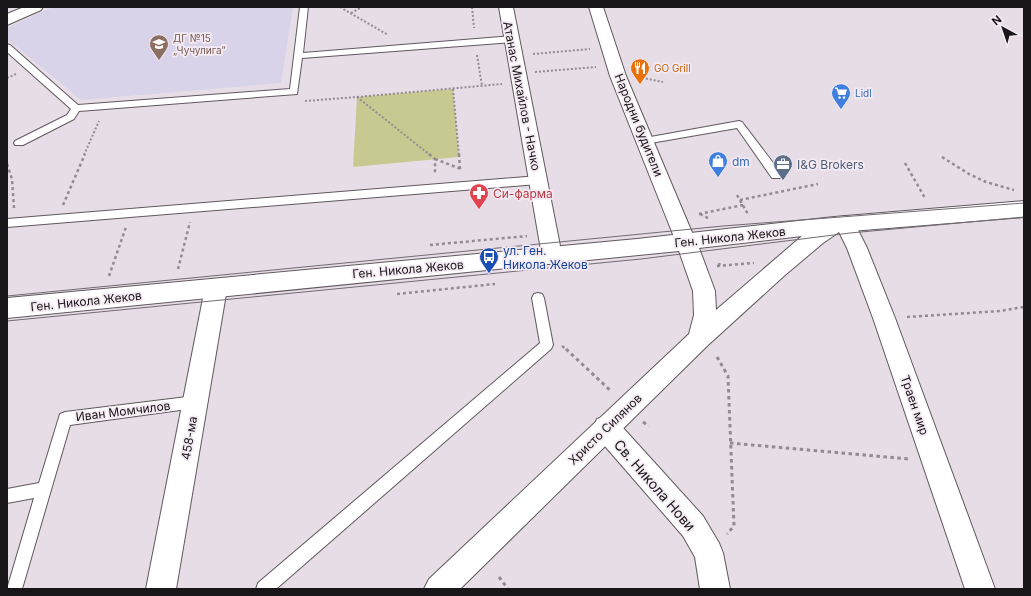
<svg xmlns="http://www.w3.org/2000/svg" width="1031" height="596" viewBox="0 0 1031 596" font-family="Inter,sans-serif">
  <style>
    .education { fill: #d9d3e9 }
    .green { fill: #c7ca90 }
    .lines { fill: none; stroke-linecap: round; stroke-linejoin: round }
    .lane-casing { stroke: #60585f; stroke-width: 2 }
    .street-casing { stroke: #60585f; stroke-width: 2 }
    .secondary-casing { stroke: #60585f; stroke-width: 2 }
    .path-far2 { stroke: #928b92; stroke-width: 2; stroke-dasharray: 2 2; stroke-linecap: butt }
    .path-far1 { stroke: #928b92; stroke-width: 2.5; stroke-dasharray: 3 3; stroke-linecap: butt }
    .path { stroke: #928b92; stroke-width: 3; stroke-dasharray: 3.5 3.5; stroke-linecap: butt }
    .lane { fill: #fff; fill-rule: evenodd }
    .street { fill: #fff; fill-rule: evenodd }
    .secondary { fill: #fff; fill-rule: evenodd }
    .tram { stroke: #726c72; stroke-width: 1 }
    .labels { text-anchor: middle; dominant-baseline: central; stroke-width: 3.5; stroke-linejoin: round; paint-order: stroke }
    .far-education-label { font-size: 10px; fill: #785e54; stroke: #f4eaf3; text-anchor: start }
    .far-food-label { font-size: 10px; fill: #c56008; stroke: #f4eaf3; text-anchor: start }
    .far-shop-label { font-size: 10px; fill: #366cbe; stroke: #f4eaf3; text-anchor: start }
    .street-label { font-size: 12px; fill: #191619; stroke: #f4eaf3 }
    .shop-label { font-size: 12px; fill: #366cbe; stroke: #f4eaf3; text-anchor: start }
    .service-label { font-size: 12px; fill: #4e5e75; stroke: #f4eaf3; text-anchor: start }
    .health-label { font-size: 12px; fill: #be3a42; stroke: #f4eaf3; text-anchor: start }
    .transit-label { font-size: 12px; fill: #164399; stroke: #f4eaf3; text-anchor: start }
    .near-street-label { font-size: 14px; fill: #191619; stroke: #f4eaf3 }
  </style>
  <rect width="100%" height="100%" fill="#e7dde6"/>
  <path class="education" d="M53 7H293L281 83 81 100 7 39V28Z"/>
  <path class="green" d="M453 89 459 157 353 167 357 97Z"/>
  <g class="lines">
    <defs>
      <g id="lane">
        <path d="M300 7H308L303 53 512 36 516 39 512 42 302 58 297 94 79 111 74 119 23 145H15L14 143 15 141 67 115 71 109 7 52V44L10 45 78 105 290 89Z"/>
        <path d="M739 121 742 122 780 172 781 175 780 178H772L737 128 645 144 640 141 645 138Z"/>
        <path d="M538 176 542 177 543 180 542 183 538 184 7 227V219Z"/>
        <path d="M538 293 542 294 544 298 553 345 551 349 276 589H256L258 583 540 343 532 298 534 294Z"/>
        <path d="M195 396 200 398 202 402 200 406 195 408 70 425 22 589H7L34 498 7 503V489L39 483 60 414 65 412Z"/>
      </g>
      <g id="street">
        <path d="M24 7H43L41 10 7 25V14Z"/>
        <path d="M499 7H513L562 256 559 262 552 264 545 262 542 256Z"/>
        <path d="M589 7H603L626 76 696 242 693 248 686 250 679 248 676 242 610 76Z"/>
        <path d="M845 216 852 218 867 248 895 318 995 589H965L873 318 847 248 835 224 838 218Z"/>
        <path d="M216 279 224 282 227 288 176 589H146L205 288 208 282Z"/>
        <path d="M606 416 615 419 703 516 719 543 723 553 730 589H700L695 557 683 536 597 437 593 428 597 419Z"/>
      </g>
      <path id="secondary" d="M1024 201V217L839 232 823 243 785 275 707 346 460 589H424L429 579 689 334 694 315 693 291 679 251 7 318V298L637 239 834 217ZM802 236 716 310 715 291 699 248Z"/>
    </defs>
    <use href="#lane" class="lane-casing"/>
    <use href="#street" class="street-casing"/>
    <use href="#secondary" class="secondary-casing"/>
    <g class="path-far2">
      <path d="M340 7 388 35"/>
      <path d="M472 7 474 28"/>
      <path d="M351 13 362 7"/>
      <path d="M533 54 590 49"/>
      <path d="M477 55 482 86"/>
      <path d="M535 72 596 67"/>
      <path d="M638 77 663 82"/>
      <path d="M7 78 16 74"/>
      <path d="M453 89 459 155"/>
      <path d="M357 97 502 84"/>
      <path d="M305 101 357 97 430 155"/>
      <path d="M84 155 99 121"/>
    </g>
    <g class="path-far1">
      <path d="M429 154 435 159V174"/>
      <path d="M459 154 460 169"/>
      <path d="M942 157 969 174 986 182 1014 190"/>
      <path d="M435 159 461 169"/>
      <path d="M905 163 925 198"/>
      <path d="M7 164 12 179 14 208"/>
      <path d="M737 195 749 216"/>
      <path d="M740 200 818 184"/>
      <path d="M63 205 85 154"/>
      <path d="M699 214 743 205"/>
      <path d="M700 214 710 219"/>
      <path d="M430 245 527 236"/>
      <path d="M717 266 754 263"/>
      <path d="M719 266 720 260"/>
      <path d="M178 269 190 222"/>
      <path d="M109 276 126 227"/>
      <path d="M397 294 495 284"/>
      <path d="M907 317 1000 311 1024 307"/>
      <path d="M562 346 567 350"/>
    </g>
    <g class="path">
      <path d="M566 349 612 392"/>
      <path d="M717 357 728 376 734 526 727 534"/>
      <path d="M643 422 649 426"/>
      <path d="M730 443 909 459"/>
      <path d="M499 577 508 589"/>
    </g>
    <use href="#lane" class="lane"/>
    <use href="#street" class="street"/>
    <use href="#secondary" class="secondary"/>
    <g class="tram">
      <path d="M7 296 723 226 1024 203"/>
      <path d="M7 321 641 259 850 233 1024 217"/>
    </g>
  </g>
  <defs>
    <symbol id="school-pin" viewBox="-11 -11 22 30"><path d="M0 17L-7.5 6A9.5 9.5 0 1 1 7.5 6Z" fill="#8d6e63" stroke="#f4eaf3"/><path d="M0-5L7-2L0 1L-7-2ZM-4 1L0 2.5L4 1V4Q0 6-4 4Z" fill="#fff"/></symbol>
    <symbol id="restaurant-pin" viewBox="-11 -11 22 30"><path d="M0 17L-7.5 6A9.5 9.5 0 1 1 7.5 6Z" fill="#e8710a" stroke="#f4eaf3"/><path d="M-5-6h1v4h1v-4h1v4h1v-4h1v5L-1.5 .5V6h-2V.5L-5-1ZM5-6V6H3V1.5H1.5Q1.5-4 5-6Z" fill="#fff"/></symbol>
    <symbol id="supermarket-pin" viewBox="-11 -11 22 30"><path d="M0 17L-7.5 6A9.5 9.5 0 1 1 7.5 6Z" fill="#3f7fe0" stroke="#f4eaf3"/><path d="M-6-5.5h2.5l.6 2H6L4.5 2H-2.5L-4.4-4H-6ZM-1.5 3.2a1.3 1.3 0 1 0 .1 0ZM3 3.2a1.3 1.3 0 1 0 .1 0Z" fill="#fff"/></symbol>
    <symbol id="shop-pin" viewBox="-11 -11 22 30"><path d="M0 17L-7.5 6A9.5 9.5 0 1 1 7.5 6Z" fill="#3f7fe0" stroke="#f4eaf3"/><path d="M-5-2.5h2.3a2.7 3.5 0 0 1 5.4 0H5L5.5 6h-11ZM-1.5-2.5h3a1.5 2.3 0 0 0-3 0Z" fill="#fff"/></symbol>
    <symbol id="office-pin" viewBox="-11 -11 22 30"><path d="M0 17L-7.5 6A9.5 9.5 0 1 1 7.5 6Z" fill="#5c6f8a" stroke="#f4eaf3"/><path d="M-6-3h4V-5.5h4V-3h4V5H-6ZM-1-4.5V-3h2v-1.5ZM-6 0V1H6V0Z" fill="#fff"/></symbol>
    <symbol id="pharmacy-pin" viewBox="-11 -11 22 30"><path d="M0 17L-7.5 6A9.5 9.5 0 1 1 7.5 6Z" fill="#e0444e" stroke="#f4eaf3"/><path d="M-2-6h4v4h4v4h-4v4h-4v-4h-4v-4h4Z" fill="#fff"/></symbol>
    <symbol id="bus-pin" viewBox="-11 -11 22 30"><path d="M0 17L-7.5 6A9.5 9.5 0 1 1 7.5 6Z" fill="#1a4fb4" stroke="#f4eaf3"/><path d="M-5-6H5V4H4V6H2V4H-2V6H-4V4H-5ZM-3.5-4V0h7V-4ZM-3.5 1.2v1.5H-2V1.2ZM2 1.2v1.5H3.5V1.2Z" fill="#fff"/></symbol>
  </defs>
  <g fill-rule="evenodd">
    <use href="#school-pin" x="148" y="33" width="22" height="30"/>
    <use href="#restaurant-pin" x="629" y="57" width="22" height="30"/>
    <use href="#supermarket-pin" x="830" y="82" width="22" height="30"/>
    <use href="#shop-pin" x="707" y="150" width="22" height="30"/>
    <use href="#office-pin" x="772" y="153" width="22" height="30"/>
    <use href="#pharmacy-pin" x="468" y="182" width="22" height="30"/>
    <use href="#bus-pin" x="478" y="246" width="22" height="30"/>
  </g>
  <g class="labels">
    <g class="far-education-label">
      <text x="173" y="38">ДГ №15<tspan x="173" dy="12">„Чучулига“</tspan></text>
    </g>
    <g class="far-food-label">
      <text x="654" y="68">GO Grill</text>
    </g>
    <g class="far-shop-label">
      <text x="855" y="93">Lidl</text>
    </g>
    <g class="street-label">
      <text transform="translate(522 96) rotate(79)">Атанас Михайлов - Начко</text>
      <text transform="translate(639 125) rotate(68)">Народни будители</text>
      <text transform="translate(730 237) rotate(-6)">Ген. Никола Жеков</text>
      <text transform="translate(408 269) rotate(-5)">Ген. Никола Жеков</text>
      <text transform="translate(86 301) rotate(-6)">Ген. Никола Жеков</text>
      <text transform="translate(915 405) rotate(71)">Траен мир</text>
      <text transform="translate(123 411) rotate(-7)">Иван Момчилов</text>
      <text transform="translate(605 429) rotate(-44)">Христо Силянов</text>
      <text transform="translate(189 438) rotate(-80)">458-ма</text>
    </g>
    <g class="shop-label">
      <text x="732" y="161">dm</text>
    </g>
    <g class="service-label">
      <text x="797" y="164">I&amp;G Brokers</text>
    </g>
    <g class="health-label">
      <text x="493" y="193">Си-фарма</text>
    </g>
    <g class="transit-label">
      <text x="503" y="250">ул. Ген.<tspan x="503" dy="14">Никола Жеков</tspan></text>
    </g>
    <g class="near-street-label">
      <text transform="translate(655 485) rotate(49)">Св. Никола Нови</text>
    </g>
  </g>
  <rect width="1031" height="596" fill="none" stroke="#191619" stroke-width="16"/>
  <g transform="translate(1003 28) rotate(320)" stroke="#f4eaf3" stroke-width="3" paint-order="stroke">
  <path d="M0-3L7 15L0 10L-7 15Z" fill="#191619"/>
  <text y="-6" font-size="11" font-weight="bold" text-anchor="middle" fill="#191619">N</text>
  </g>
</svg>
